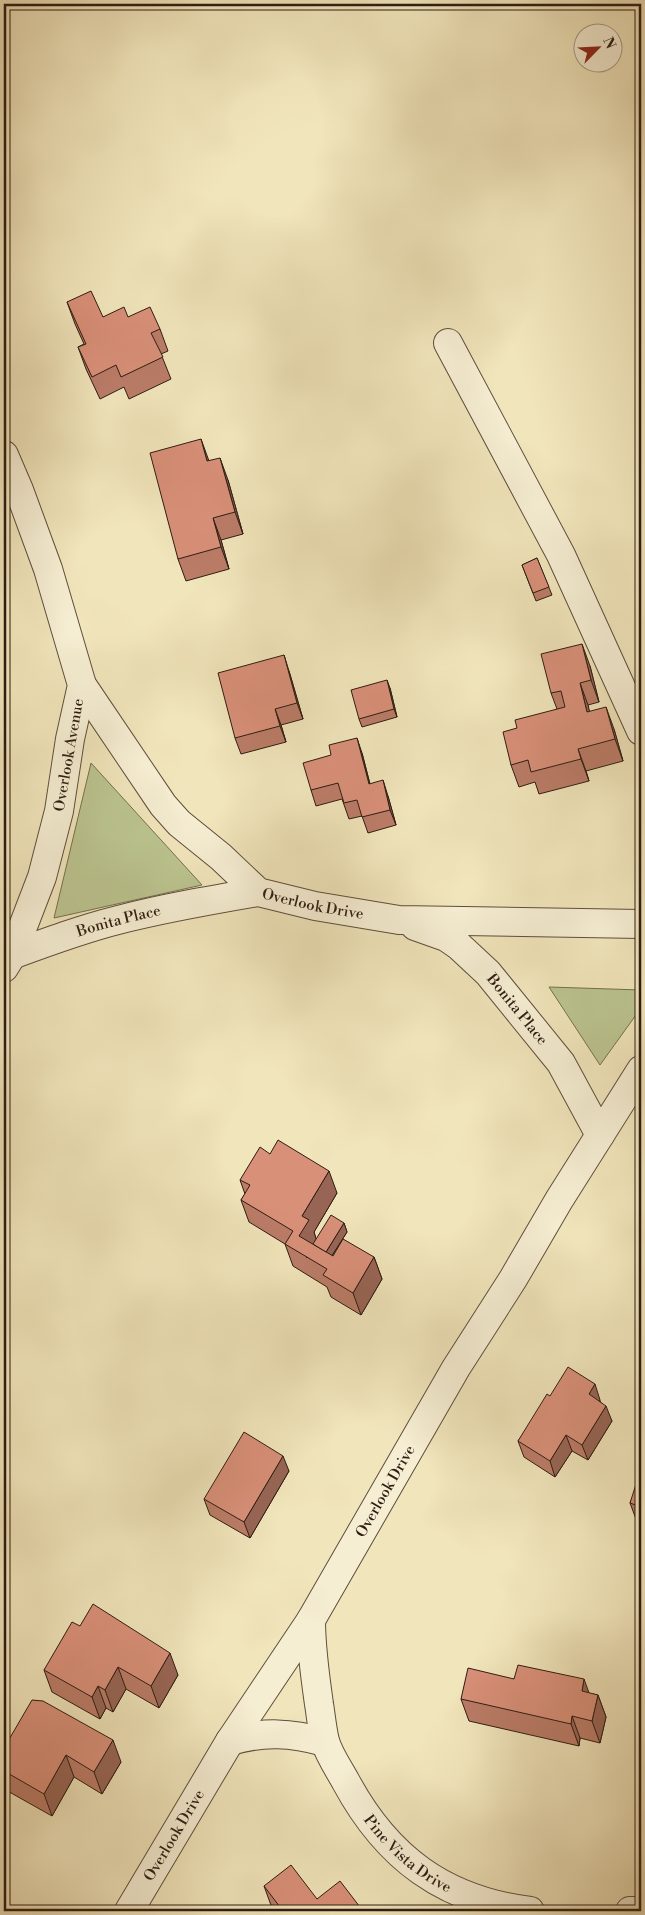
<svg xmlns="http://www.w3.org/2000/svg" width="645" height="1915" viewBox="0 0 645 1915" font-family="'Libre Bodoni',serif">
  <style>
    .green { fill: #bbc48f; stroke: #747050 }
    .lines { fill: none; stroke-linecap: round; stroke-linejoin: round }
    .minor-casing { stroke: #5e4e3c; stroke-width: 30 }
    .minor { stroke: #f6eed3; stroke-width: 28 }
    .wall { fill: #bb7c68; stroke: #2d1c12 }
    .shaded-wall { fill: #986555; stroke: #2d1c12 }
    .building { fill: #d99079; stroke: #2d1c12 }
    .labels { text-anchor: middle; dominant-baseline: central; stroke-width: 4; stroke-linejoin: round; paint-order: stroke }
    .street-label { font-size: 15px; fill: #2d1c12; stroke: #f6eed3 }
  </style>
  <rect width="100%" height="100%" fill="#f1e5bb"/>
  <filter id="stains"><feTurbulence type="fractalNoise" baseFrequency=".004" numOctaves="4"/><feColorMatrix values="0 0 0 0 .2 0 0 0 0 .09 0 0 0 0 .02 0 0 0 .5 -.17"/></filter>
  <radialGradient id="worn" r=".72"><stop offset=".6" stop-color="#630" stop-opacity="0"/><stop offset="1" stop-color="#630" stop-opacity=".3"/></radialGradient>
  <g class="green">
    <path d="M91 763 202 885 54 918Z"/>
    <path d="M549 987 641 990V1008L600 1065Z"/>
  </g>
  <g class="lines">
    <defs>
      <g id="minor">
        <path d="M448 343 561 555 641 731"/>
        <path d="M4 455 19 490 48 569 82 685 70 739 59 811 42 877 12 955 4 968"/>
        <path id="s1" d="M82 685 163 805 179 823 221 857 258 892 315 906 399 920 641 924"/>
        <path id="s2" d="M415 926 446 937 459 946 488 973 561 1063 600 1135"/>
        <path id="s3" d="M12 955C47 942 82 929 118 920 164 908 211 900 258 892"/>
        <path id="s4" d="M311 1620C311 1649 315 1676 319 1704 321 1716 322 1729 325 1741 329 1755 339 1769 346 1782 387 1858 444 1900 530 1911"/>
        <path d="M230 1741C264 1731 291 1733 325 1742"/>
        <path id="s5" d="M129 1911 230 1741 311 1620 456 1368 513 1279 559 1200 641 1070"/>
        <path d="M630 1911H641"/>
      </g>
    </defs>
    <use href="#minor" class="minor-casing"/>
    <use href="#minor" class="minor"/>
  </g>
  <g class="wall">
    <path d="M67 302 103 317 160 329 168 351 161 354 171 379 129 399 124 387 100 399 86 369 78 347 84 344 75 324Z"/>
    <path d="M209 461 228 480 243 534 221 540 229 569 186 581 178 559Z"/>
    <path d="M537 558 552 595 536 601 522 565Z"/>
    <path d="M590 666 599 702 588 705 589 712 614 729 623 761 586 771 589 781 539 794 535 782 519 787 511 765 517 728 557 709 551 693Z"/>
    <path d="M289 671 303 719 281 725 286 742 241 754 235 738Z"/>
    <path d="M390 688 397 717 362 727 359 719Z"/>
    <path d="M362 753 370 784 388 796 396 825 368 833 362 816 349 819 342 799 316 806 311 790Z"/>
    <path d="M240 1180 337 1193 314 1232 316 1239 344 1223 347 1232 332 1256 374 1257 382 1279 361 1315 331 1297 327 1287 293 1266 285 1244 249 1222 241 1200 245 1194Z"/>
    <path d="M550 1396 600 1400V1401L612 1421 588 1460 572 1451 555 1477 524 1457 518 1441Z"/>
    <path d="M289 1471 250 1538 210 1515 204 1499Z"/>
    <path d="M641 1479V1521L636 1519 630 1503Z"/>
    <path d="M80 1626 178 1675 159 1708 126 1689 113 1712 106 1708 100 1719 52 1692 44 1670Z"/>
    <path d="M514 1679 598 1695 606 1717 600 1743 580 1738 579 1746 469 1721 461 1699Z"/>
    <path d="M4 1748 121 1762 102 1794 74 1777 52 1816 4 1789Z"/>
    <path d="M264 1886 317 1899 363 1911H275L272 1908Z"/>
  </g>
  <g class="shaded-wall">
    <path d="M201 439 209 461H207Z"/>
    <path d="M220 458 228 480 243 534 235 512Z"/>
    <path d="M213 518 221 540 229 569 221 547Z"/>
    <path d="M582 644 590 666 599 702 591 680Z"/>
    <path d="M284 655 289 671 303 719 297 703Z"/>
    <path d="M387 680 390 688 397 717 394 709Z"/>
    <path d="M580 683 588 705 595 734 587 712Z"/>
    <path d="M606 707 614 729 623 761 615 739Z"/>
    <path d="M275 709 281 725 286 742 280 726Z"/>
    <path d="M357 738 362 753 374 800 369 784Z"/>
    <path d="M578 749 586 771 589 781 581 759Z"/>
    <path d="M383 780 388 796 396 825 390 810Z"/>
    <path d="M329 1171 337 1193 314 1232 317 1242 307 1258 299 1236 302 1216Z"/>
    <path d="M344 1223 347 1232 326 1265 323 1257Z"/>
    <path d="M374 1257 382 1279 361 1315 353 1293Z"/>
    <path d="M595 1384 600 1400 594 1410 589 1394Z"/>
    <path d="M606 1406 612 1421 588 1460 582 1445Z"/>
    <path d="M566 1435 572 1451 555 1477 550 1461Z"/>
    <path d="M283 1456 289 1471 250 1538 244 1522Z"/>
    <path d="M170 1653 178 1675 159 1708 151 1686Z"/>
    <path d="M118 1667 126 1689 113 1712 105 1690Z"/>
    <path d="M584 1679 592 1701 582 1691Z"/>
    <path d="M98 1686 106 1708 100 1719 92 1697Z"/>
    <path d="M598 1695 606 1717 600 1743 592 1721Z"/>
    <path d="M572 1716 580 1738 579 1746 571 1724Z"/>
    <path d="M113 1740 121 1762 102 1794 94 1772Z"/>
    <path d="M66 1755 74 1777 52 1816 44 1794Z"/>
  </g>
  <g class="building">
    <path d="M91 291 103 317 124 307 128 317 150 307 160 329 151 333 163 357 121 377 116 365 92 377 78 347 86 344 67 302Z"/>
    <path d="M201 439 207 461 220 458 235 512 213 518 221 547 178 559 150 453Z"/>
    <path d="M537 558 549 587 533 593 522 565Z"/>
    <path d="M582 644 591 680 580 683 587 712 606 707 615 739 578 749 581 759 531 772 528 760 511 765 503 732 517 728 515 720 565 707 561 691 551 693 541 654Z"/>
    <path d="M284 655 297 703 275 709 280 726 235 738 218 673Z"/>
    <path d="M387 680 394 709 359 719 351 690Z"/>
    <path d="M357 738 369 784 383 780 390 810 362 817 357 800 344 803 338 783 311 790 303 763 331 755 329 745Z"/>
    <path d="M278 1140 329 1171 302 1216 309 1220 299 1236 333 1256 343 1239 374 1257 353 1293 323 1275 327 1269 285 1244 293 1231 241 1200 250 1185 240 1180 260 1147 270 1154Z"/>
    <path d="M641 1210V1225L639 1211Z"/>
    <path d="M331 1215 344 1223 326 1252 313 1244Z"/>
    <path d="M568 1367 595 1384 589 1394 606 1406 582 1445 566 1435 550 1461 518 1441 547 1394 550 1396Z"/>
    <path d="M244 1432 283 1456 244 1522 204 1499Z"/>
    <path d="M638 1478 641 1479V1507L630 1503Z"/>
    <path d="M93 1604 170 1653 151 1686 118 1667 105 1690 98 1686 92 1697 44 1670 72 1622 80 1626Z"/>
    <path d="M518 1665 584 1679 582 1691 598 1695 592 1721 572 1716 571 1724 461 1699 468 1668 514 1679Z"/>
    <path d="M32 1700 43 1701 113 1740 94 1772 66 1755 44 1794 4 1771V1748Z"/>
    <path d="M291 1865 317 1899 340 1881 363 1911H283L264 1886Z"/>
  </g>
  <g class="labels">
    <g class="street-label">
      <text transform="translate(69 755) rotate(-80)">Overlook Avenue</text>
      <text stroke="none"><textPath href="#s1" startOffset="330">Overlook Drive</textPath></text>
      <text stroke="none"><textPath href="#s3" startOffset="112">Bonita Place</textPath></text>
      <text stroke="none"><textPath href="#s2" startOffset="135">Bonita Place</textPath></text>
      <text stroke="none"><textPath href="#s5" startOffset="492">Overlook Drive</textPath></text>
      <text stroke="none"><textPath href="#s5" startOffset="88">Overlook Drive</textPath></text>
      <text stroke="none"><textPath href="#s4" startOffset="264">Pine Vista Drive</textPath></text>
    </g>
  </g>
  <rect width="645" height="1915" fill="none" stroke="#f1e5bb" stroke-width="20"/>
  <rect x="5" y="5" width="635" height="1905" fill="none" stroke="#2d1c12" stroke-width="2.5"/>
  <rect x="10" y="10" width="625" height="1895" fill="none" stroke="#2d1c12"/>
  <g transform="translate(598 48) rotate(66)"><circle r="24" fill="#f6eed3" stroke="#a69a86"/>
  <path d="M0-4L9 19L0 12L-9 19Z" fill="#8f2418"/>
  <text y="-8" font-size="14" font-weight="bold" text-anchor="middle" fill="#2d1c12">N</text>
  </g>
  <rect width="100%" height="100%" filter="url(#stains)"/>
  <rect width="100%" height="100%" fill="url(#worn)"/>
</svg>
